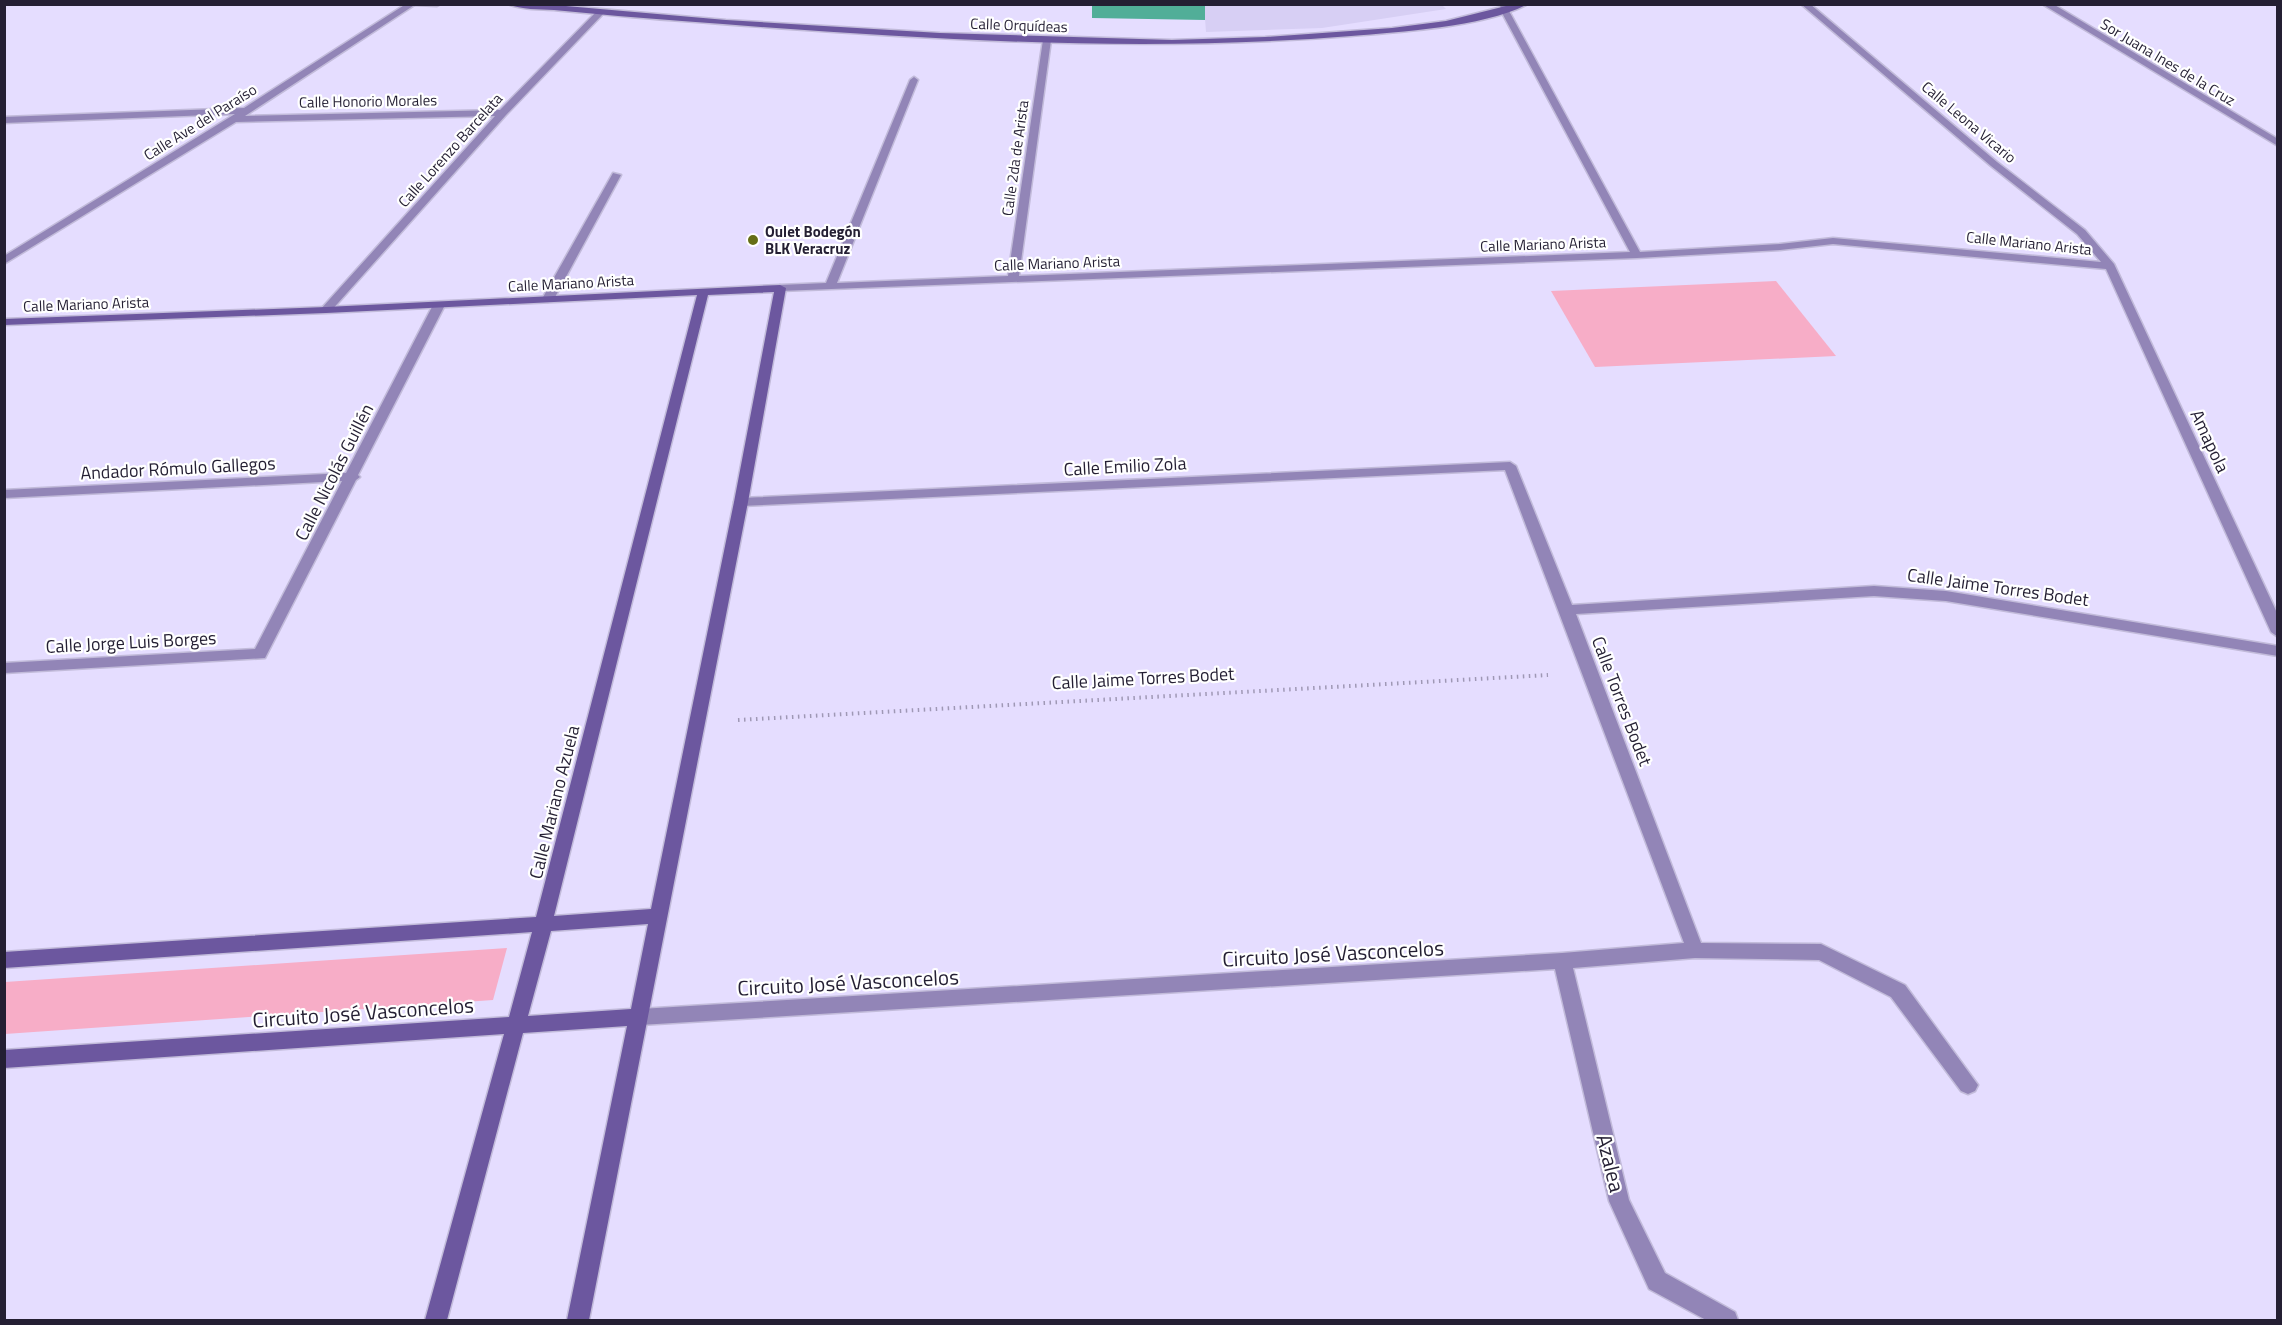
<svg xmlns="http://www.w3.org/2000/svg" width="2282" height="1325" viewBox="0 0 2282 1325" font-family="'Titillium Web',sans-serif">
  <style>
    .built { fill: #d7cff4 }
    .green { fill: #f7adc7 }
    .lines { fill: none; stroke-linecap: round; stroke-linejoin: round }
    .lane-casing { stroke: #c2bbda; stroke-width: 3 }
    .street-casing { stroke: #c2bbda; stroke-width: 3 }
    .secondary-casing { stroke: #c2bbda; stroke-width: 3 }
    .path { stroke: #9f98b5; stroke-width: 4; stroke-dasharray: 1.5 4.5; stroke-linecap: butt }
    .lane { fill: #9285b7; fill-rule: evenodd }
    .street { fill: #9285b7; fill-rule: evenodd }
    .secondary { fill: #6c579f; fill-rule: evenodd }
    .wall { fill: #51ae98 }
    .poi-dot { fill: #656e16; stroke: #fff; stroke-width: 2 }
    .labels { text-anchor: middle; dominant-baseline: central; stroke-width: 4.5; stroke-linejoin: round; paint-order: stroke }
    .far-street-label { font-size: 15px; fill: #241f33; stroke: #fff }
    .far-poi-label { font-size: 15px; font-weight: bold; fill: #241f33; stroke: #fff; text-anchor: start }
    .street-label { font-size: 18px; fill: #241f33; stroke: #fff }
    .near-street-label { font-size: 21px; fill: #241f33; stroke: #fff }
  </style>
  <rect width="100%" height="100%" fill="#e5ddff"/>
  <path class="built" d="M1441 4 1446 9 1322 28 1206 32 1204 5Z"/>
  <g class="green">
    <path d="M1776 281 1836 356 1595 367 1551 291Z"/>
    <path d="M507 948 493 1000 5 1034V982Z"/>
  </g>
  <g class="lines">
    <defs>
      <path id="lane" d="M613 173 621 175 554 299 548 302 544 301 542 299Z"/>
      <g id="street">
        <path d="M406 4H416L245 116 500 110 597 11 604 13 506 115 330 312H322L320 310 495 116 236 122 4 264V256L235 114 4 123V117L244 108Z"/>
        <path d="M1500 4H1508L1509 11 1640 252 1780 244 1833 238 2101 262 2077 234 1991 166 1801 4H1810L1997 162 2085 230 2114 264 2278 615V637L2271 632 2106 269 1833 244 1780 250 1637 258 780 291 774 288 780 285 826 283 910 80 914 77 918 80 837 283 1008 276 1043 40 1047 37 1051 40 1019 276 1630 252 1501 11Z"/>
        <path d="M2042 4H2053L2278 139V146Z"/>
        <path d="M439 302 445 305 358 475 360 477 356 480 265 658 4 673V663L255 649 342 481 4 498V490L346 473 433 305Z"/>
        <path d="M1510 462 1516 466 1572 605 1874 586 1946 591 2278 646V656L1946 601 1874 596 1576 614 1701 943 1821 944 1905 985 1978 1085 1975 1091 1968 1094 1961 1091 1891 997 1819 960 1695 958 1573 968 1629 1200 1665 1273 1735 1312 1738 1320H1706L1649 1289 1609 1201 1555 969 640 1025 633 1023 631 1017 633 1011 640 1009 1562 953 1684 943 1505 470 741 506 734 502 741 498Z"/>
      </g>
      <g id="secondary">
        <path d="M392 4H441L437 6Z"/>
        <path d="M508 4H543L726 20 940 33 1172 40 1265 37 1392 28 1446 21 1514 4H1528C1485 27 1400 32 1351 36 1128 54 905 38 682 21 639 18 597 14 554 10 540 9 521 10 508 4Z"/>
        <path d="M780 285 786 288 748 502 589 1320H567L627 1026 523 1033 447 1320H425L504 1034 4 1068V1050L509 1017 532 932 4 968V952L536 917 697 295 326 313 4 325V319L326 307ZM774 292 734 502 651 909 554 916 708 295ZM648 924 631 1009 528 1016 551 931Z"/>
      </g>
    </defs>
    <use href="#lane" class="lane-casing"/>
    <use href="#street" class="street-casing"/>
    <use href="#secondary" class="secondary-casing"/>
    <path class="path" d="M738 720 1548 675"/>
    <use href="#lane" class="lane"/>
    <use href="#street" class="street"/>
    <use href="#secondary" class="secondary"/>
  </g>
  <path class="wall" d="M1092 4H1205V20L1092 18Z"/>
  <circle class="poi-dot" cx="753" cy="240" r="6"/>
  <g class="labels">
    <g class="far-street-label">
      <text transform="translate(1019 25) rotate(2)">Calle Orquídeas</text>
      <text transform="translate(2168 62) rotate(31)">Sor Juana Ines de la Cruz</text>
      <text transform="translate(368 101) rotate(-1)">Calle Honorio Morales</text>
      <text transform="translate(200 122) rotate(-32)">Calle Ave del Paraíso</text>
      <text transform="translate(1969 122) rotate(40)">Calle Leona Vicario</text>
      <text transform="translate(450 150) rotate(-48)">Calle Lorenzo Barcelata</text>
      <text transform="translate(1015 158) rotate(-82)">Calle 2da de Arista</text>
      <text transform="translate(2029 243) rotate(6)">Calle Mariano Arista</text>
      <text transform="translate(1543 244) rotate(-2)">Calle Mariano Arista</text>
      <text transform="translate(1057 263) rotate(-2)">Calle Mariano Arista</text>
      <text transform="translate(571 283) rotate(-3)">Calle Mariano Arista</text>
      <text transform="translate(86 304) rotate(-2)">Calle Mariano Arista</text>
    </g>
    <g class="far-poi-label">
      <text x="765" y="231">Oulet Bodegón<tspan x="765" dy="17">BLK Veracruz</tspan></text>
    </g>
    <g class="street-label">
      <text transform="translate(2210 441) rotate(65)">Amapola</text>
      <text transform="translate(1125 466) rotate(-3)">Calle Emilio Zola</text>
      <text transform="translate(178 468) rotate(-3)">Andador Rómulo Gallegos</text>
      <text transform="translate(334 472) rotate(-63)">Calle Nicolás Guillén</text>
      <text transform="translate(1998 587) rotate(8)">Calle Jaime Torres Bodet</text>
      <text transform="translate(131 642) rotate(-3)">Calle Jorge Luis Borges</text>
      <text transform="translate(1143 678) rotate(-3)">Calle Jaime Torres Bodet</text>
      <text transform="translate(1622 701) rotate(69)">Calle Torres Bodet</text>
      <text transform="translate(554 802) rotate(-76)">Calle Mariano Azuela</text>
    </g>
    <g class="near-street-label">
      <text transform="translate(1333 953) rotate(-3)">Circuito José Vasconcelos</text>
      <text transform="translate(848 982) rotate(-3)">Circuito José Vasconcelos</text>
      <text transform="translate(363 1012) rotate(-4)">Circuito José Vasconcelos</text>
      <text transform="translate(1611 1163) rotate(76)">Azalea</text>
    </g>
  </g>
  <rect width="2282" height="1325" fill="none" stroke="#241f33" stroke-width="12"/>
</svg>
